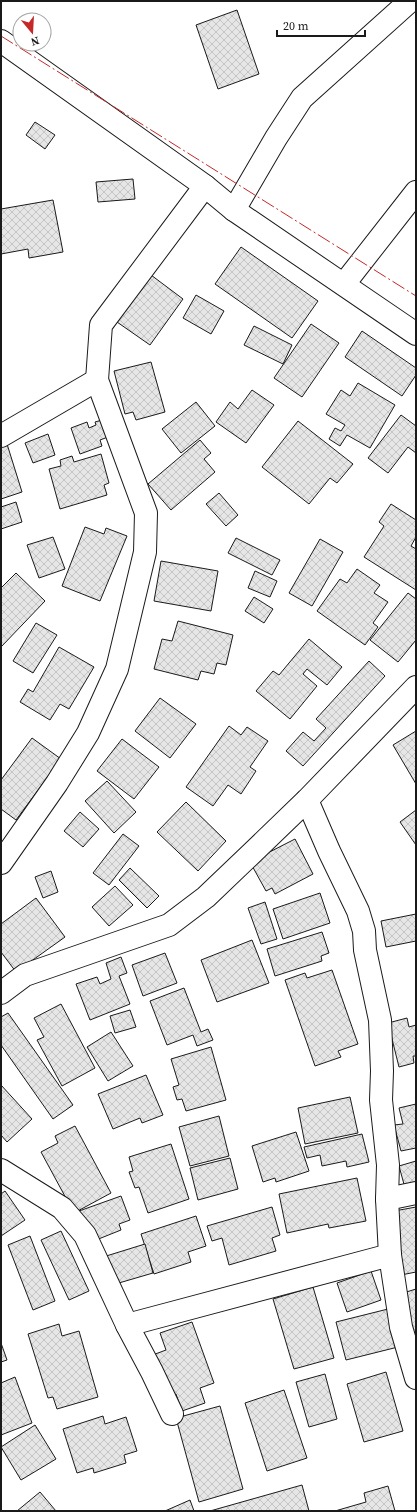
<svg xmlns="http://www.w3.org/2000/svg" width="417" height="1512" viewBox="0 0 417 1512" font-family="'Source Serif 4',serif">
  <style>
    .building { fill: url(#building-cross-hatch); stroke: #1a1a1a }
    .lines { fill: none; stroke-linecap: round; stroke-linejoin: round }
    .street-casing { stroke: #1a1a1a; stroke-width: 24 }
    .street { stroke: #fff; stroke-width: 22 }
    .power { stroke: #c62828; stroke-width: 1; stroke-dasharray: 14 3 2 3; stroke-linecap: butt }
  </style>
  <defs>
    <pattern id="building-cross-hatch" width="8" height="8" patternUnits="userSpaceOnUse"><rect width="8" height="8" fill="#e6e6e6"/><path d="M0 0l8 8M0 8l8-8" fill="none" stroke="#c5c5c5"/></pattern>
  </defs>
  <rect width="100%" height="100%" fill="#fff"/>
  <g class="building">
    <path d="M237 10 259 74 218 89 196 25Z"/>
    <path d="M35 122 55 135 45 149 26 135Z"/>
    <path d="M133 179 135 199 98 202 96 182Z"/>
    <path d="M53 200 63 252 29 258 28 249 1 254V209Z"/>
    <path d="M241 247 318 301 292 338 215 284Z"/>
    <path d="M151 275 183 299 150 345 117 322Z"/>
    <path d="M196 295 224 311 211 334 183 318Z"/>
    <path d="M311 324 339 343 302 397 274 378Z"/>
    <path d="M254 326 292 345 283 364 244 345Z"/>
    <path d="M362 331 416 368V375L402 396 345 357Z"/>
    <path d="M151 362 165 412 136 420 133 412 125 414 114 371Z"/>
    <path d="M358 383 395 405 370 448 347 435 340 446 329 439 335 428 341 431 345 425 326 414 341 390 350 396Z"/>
    <path d="M252 390 274 405 246 443 216 422 230 402 238 409Z"/>
    <path d="M196 402 215 426 181 453 162 429Z"/>
    <path d="M401 415 416 426V453L408 447 388 473 368 458Z"/>
    <path d="M102 420 108 437 100 440 102 446 80 454 71 428 87 422 89 428 96 425 95 422Z"/>
    <path d="M298 421 353 464 337 483 330 478 309 504 262 467Z"/>
    <path d="M48 434 55 455 33 463 25 443Z"/>
    <path d="M200 440 211 453 204 459 215 472 171 510 148 484Z"/>
    <path d="M7 444 22 492 1 499V446Z"/>
    <path d="M101 454 109 483 104 485 107 495 60 509 49 469 61 466 60 460 72 456 74 462Z"/>
    <path d="M219 493 238 515 226 526 206 504Z"/>
    <path d="M16 502 22 522 1 529V507Z"/>
    <path d="M391 504 416 520V537L411 546 416 549V590L364 557 384 526 379 522Z"/>
    <path d="M85 527 104 534 106 528 127 536 100 601 62 586Z"/>
    <path d="M53 537 65 569 39 578 27 545Z"/>
    <path d="M236 538 280 560 272 575 228 553Z"/>
    <path d="M320 539 343 552 312 606 289 593Z"/>
    <path d="M161 561 218 571 211 611 154 601Z"/>
    <path d="M357 569 380 585 374 593 388 602 373 623 378 627 365 645 317 611 340 579 347 583Z"/>
    <path d="M255 571 277 581 270 597 248 588Z"/>
    <path d="M16 573 45 601 1 647V588Z"/>
    <path d="M408 593 416 599V640L398 662 370 640Z"/>
    <path d="M254 597 273 609 264 623 245 611Z"/>
    <path d="M178 621 233 635 226 665 217 663 214 674 201 671 198 680 154 669 162 639 172 641Z"/>
    <path d="M36 623 57 635 33 673 13 661Z"/>
    <path d="M309 639 342 667 327 685 307 669 303 674 317 686 290 719 256 691 273 671 279 675Z"/>
    <path d="M59 647 94 667 69 709 60 704 50 720 20 702 28 689 33 692Z"/>
    <path d="M369 661 385 676 303 766 286 751 303 732 314 741 326 728 316 719Z"/>
    <path d="M160 698 196 724 170 758 135 731Z"/>
    <path d="M229 726 241 735 247 727 268 741 250 767 256 771 241 794 228 785 213 806 186 787Z"/>
    <path d="M416 731V784L393 745Z"/>
    <path d="M32 738 61 759 16 820 1 809V780Z"/>
    <path d="M122 739 159 767 134 799 97 771Z"/>
    <path d="M107 781 136 812 114 833 85 801Z"/>
    <path d="M186 802 226 841 198 871 157 832Z"/>
    <path d="M416 810V845L400 822Z"/>
    <path d="M80 812 99 829 83 847 64 831Z"/>
    <path d="M123 834 139 846 109 885 93 873Z"/>
    <path d="M295 839 313 874 275 894 272 888 266 891 250 862Z"/>
    <path d="M130 868 159 896 147 908 119 880Z"/>
    <path d="M51 871 58 892 43 898 35 877Z"/>
    <path d="M115 886 133 905 109 926 92 907Z"/>
    <path d="M320 893 330 923 283 939 273 909Z"/>
    <path d="M36 898 65 937 16 972 1 952V924Z"/>
    <path d="M265 902 277 939 261 944 248 908Z"/>
    <path d="M416 914V941L386 947 381 921Z"/>
    <path d="M322 932 329 953 321 956 322 961 275 976 267 949Z"/>
    <path d="M252 940 269 983 217 1002 201 960Z"/>
    <path d="M165 953 177 983 143 996 132 965Z"/>
    <path d="M121 957 127 973 119 976 130 1004 90 1020 76 984 97 977 100 984 111 979 106 963Z"/>
    <path d="M332 970 358 1044 338 1051 341 1057 315 1066 285 980 305 973 307 978Z"/>
    <path d="M184 988 201 1032 208 1029 213 1040 197 1046 193 1035 167 1045 150 1001Z"/>
    <path d="M61 1004 95 1068 62 1086 37 1040 44 1037 34 1018Z"/>
    <path d="M130 1010 136 1027 115 1033 110 1016Z"/>
    <path d="M8 1013 73 1105 53 1119 1 1045V1017Z"/>
    <path d="M407 1018 409 1027 416 1025V1056H413L414 1063 399 1067 388 1023Z"/>
    <path d="M111 1032 133 1066 108 1081 87 1047Z"/>
    <path d="M211 1047 226 1100 186 1111 182 1099 177 1100 173 1087 179 1085 171 1059Z"/>
    <path d="M146 1075 163 1115 142 1123 140 1118 113 1129 98 1094Z"/>
    <path d="M1 1085 32 1119 7 1142 1 1135Z"/>
    <path d="M350 1097 358 1133 305 1144 298 1108Z"/>
    <path d="M416 1104V1148L401 1151 394 1125 403 1124 399 1108Z"/>
    <path d="M219 1116 229 1156 190 1166 179 1127Z"/>
    <path d="M75 1126 111 1193 74 1213 41 1152 58 1143 55 1136Z"/>
    <path d="M296 1132 309 1171 276 1182 275 1178 263 1182 252 1146Z"/>
    <path d="M362 1134 369 1162 347 1167 346 1161 322 1166 320 1155 307 1158 304 1147Z"/>
    <path d="M171 1144 189 1199 148 1213 139 1187 135 1188 129 1172 133 1171 129 1157Z"/>
    <path d="M230 1158 238 1189 198 1200 190 1168Z"/>
    <path d="M416 1161V1185L405 1188 399 1166Z"/>
    <path d="M357 1178 366 1221 329 1228 328 1224 287 1233 279 1194Z"/>
    <path d="M5 1191 25 1220 1 1236V1194Z"/>
    <path d="M121 1196 130 1220 119 1224 121 1230 91 1242 79 1211Z"/>
    <path d="M272 1207 280 1235 272 1238 276 1251 229 1265 222 1238 212 1241 207 1226Z"/>
    <path d="M416 1207V1272L401 1275 389 1212Z"/>
    <path d="M196 1216 206 1246 188 1252 191 1262 154 1274 141 1234Z"/>
    <path d="M61 1231 89 1291 69 1300 41 1240Z"/>
    <path d="M30 1236 55 1301 33 1310 8 1245Z"/>
    <path d="M145 1244 153 1273 112 1285 103 1257Z"/>
    <path d="M371 1271 381 1300 347 1312 337 1283Z"/>
    <path d="M313 1287 334 1358 294 1369 273 1299Z"/>
    <path d="M416 1289V1352L400 1294Z"/>
    <path d="M388 1309 398 1347 346 1360 336 1322Z"/>
    <path d="M192 1322 214 1383 200 1388 205 1403 182 1411 176 1394 173 1395 150 1356 166 1350 160 1333Z"/>
    <path d="M59 1324 62 1336 79 1331 98 1397 57 1409 53 1397 48 1398 28 1334Z"/>
    <path d="M1 1343 7 1360 1 1362Z"/>
    <path d="M386 1372 403 1431 364 1442 347 1384Z"/>
    <path d="M325 1374 337 1419 309 1427 296 1382Z"/>
    <path d="M15 1377 32 1423 1 1435V1383Z"/>
    <path d="M284 1390 307 1458 267 1471 245 1403Z"/>
    <path d="M220 1406 243 1489 199 1502 176 1418Z"/>
    <path d="M103 1416 105 1424 126 1417 137 1451 124 1455 126 1463 94 1473 93 1468 77 1473 63 1429Z"/>
    <path d="M35 1425 56 1459 21 1480 1 1447Z"/>
    <path d="M302 1485 309 1511H210Z"/>
    <path d="M388 1486 395 1511H335L366 1502 364 1493Z"/>
    <path d="M40 1492 56 1511H17Z"/>
    <path d="M190 1500 194 1511H165Z"/>
  </g>
  <g class="lines">
    <defs>
      <g id="street">
        <path d="M1 41 205 186 234 210 416 334"/>
        <path d="M234 210 276 138 302 98 410 1"/>
        <path d="M344 284 416 192"/>
        <path d="M1 436 97 380"/>
        <path d="M307 800 329 851 358 911 364 931 365 950 380 1020 382 1071 381 1100 388 1165 387 1199 390 1255 401 1327 416 1378"/>
        <path d="M1 863 57 783 88 733 117 669 145 552 146 513 97 380 101 325 205 186"/>
        <path d="M1 993 25 975 169 925 206 897 250 855 307 800 416 687"/>
        <path d="M1 1170 62 1208 85 1235 127 1325 152 1372 172 1414"/>
        <path d="M387 1199 416 1193"/>
        <path d="M127 1325 390 1255"/>
      </g>
    </defs>
    <use href="#street" class="street-casing"/>
    <use href="#street" class="street"/>
    <path class="power" d="M1 36 416 296"/>
  </g>
  <rect width="417" height="1512" fill="none" stroke="#1a1a1a" stroke-width="4"/>
  <g transform="translate(32 32) rotate(162)"><circle r="19" fill="#ffffff" stroke="#a3a3a3"/>
  <path d="M0-3L7 15L0 10L-7 15Z" fill="#c62828"/>
  <text y="-6" font-size="11" font-weight="bold" text-anchor="middle" fill="#1a1a1a">N</text>
  </g>
  <path d="M277 30v6h88v-6" fill="none" stroke="#1a1a1a" stroke-width="2"/>
  <text x="283" y="30" font-size="12" fill="#1a1a1a" stroke="#ffffff" stroke-width="3" paint-order="stroke">20 m</text>
</svg>
